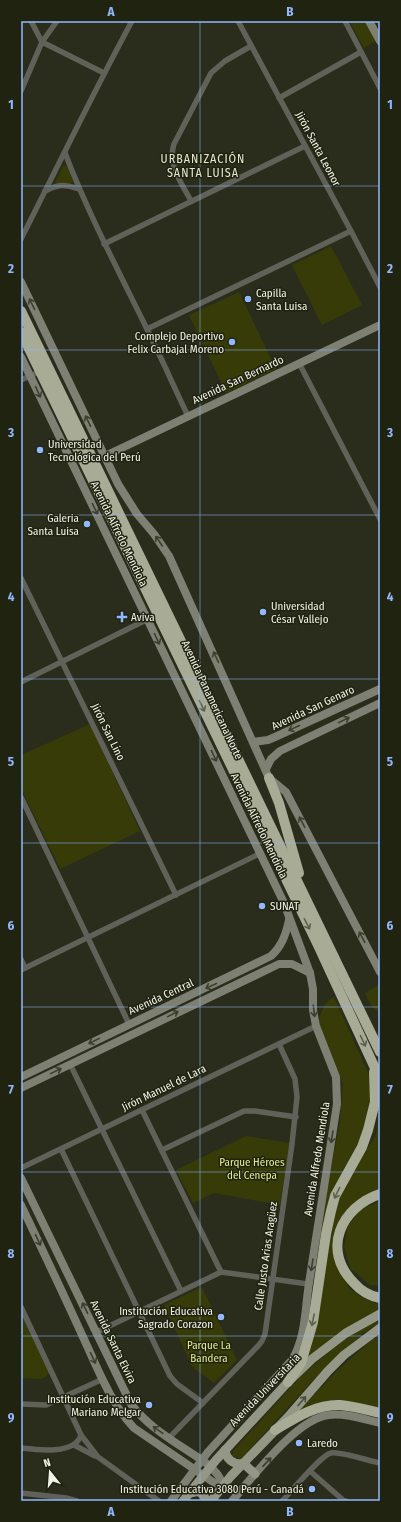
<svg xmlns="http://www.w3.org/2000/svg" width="401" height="1522" viewBox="0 0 401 1522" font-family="'Fira Sans Condensed',sans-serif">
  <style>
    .green { fill: #363b08 }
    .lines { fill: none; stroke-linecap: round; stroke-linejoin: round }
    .street { stroke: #606158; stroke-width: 5.5 }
    .secondary { stroke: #7d8072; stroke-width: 8 }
    .primary { stroke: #949785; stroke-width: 9 }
    .highway { stroke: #a8ac96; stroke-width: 10 }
    .oneway { stroke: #3d3f2e }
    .oneway2 { stroke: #5e614d }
    .oneway3 { stroke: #4f513f }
    .grid { fill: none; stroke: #91b8fd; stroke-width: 1; stroke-opacity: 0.55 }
    .poi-dot { fill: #91b8fd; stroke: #212311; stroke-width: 1.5 }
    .labels { text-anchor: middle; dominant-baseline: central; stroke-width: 3; stroke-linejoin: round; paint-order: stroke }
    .street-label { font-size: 11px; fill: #f1f3e7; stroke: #212311 }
    .poi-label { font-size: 11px; fill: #f1f3e7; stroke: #212311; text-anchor: start }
    .park-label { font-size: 11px; fill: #e0ed8f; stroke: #212311 }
    .neighbourhood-label { font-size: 12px; letter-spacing: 1px; fill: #e3e7d0; stroke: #212311 }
    .neatline { fill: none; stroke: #91b8fd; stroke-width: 1.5 }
    .grid-label { font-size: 13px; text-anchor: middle; font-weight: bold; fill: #91b8fd }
  </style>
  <rect width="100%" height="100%" fill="#2a2d1b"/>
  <g class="green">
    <path d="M349 21H365L376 41 364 48Z"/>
    <path d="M63 166H67L73 182 71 184H57L55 183Z"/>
    <path d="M331 246 362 305 322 325 292 265Z"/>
    <path d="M239 292 276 369 226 393 189 315Z"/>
    <path d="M90 724 140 831 60 869 21 788V755Z"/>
    <path d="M380 984V1013C372 1009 368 1001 365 993Z"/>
    <path d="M334 997 369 1075 371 1096 366 1127 342 1173 319 1248 317 1247 328 1182 340 1122 343 1084 319 1024C319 1014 325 1001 334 997Z"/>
    <path d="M380 1104V1191L350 1207 336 1262 341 1275 350 1289 361 1297 375 1303 380 1302V1312L309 1360 306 1357 338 1196 353 1168 376 1136Z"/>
    <path d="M246 1136 290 1143 280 1205 214 1193 193 1203 176 1170Z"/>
    <path d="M380 1201V1285H370L350 1268 344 1246 348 1226 361 1209Z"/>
    <path d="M202 1287 237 1360 214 1383 195 1369 191 1365 164 1305Z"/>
    <path d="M21 1310 50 1373 42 1379 21 1378Z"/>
    <path d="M380 1318V1323L362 1334 318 1375 241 1459 232 1456 233 1451 301 1376 335 1347 356 1332Z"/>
    <path d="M380 1335V1409L333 1403 290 1419 338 1370 373 1339Z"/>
  </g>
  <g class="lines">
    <g class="street">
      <path d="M31 21 42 42 104 73"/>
      <path d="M238 21 351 231 380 287"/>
      <path d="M345 21 380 88"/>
      <path d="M21 91 42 42 57 21"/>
      <path d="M279 98 361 52"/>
      <path d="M65 153C88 213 118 270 146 327 161 357 174 387 188 416"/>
      <path d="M45 191C59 184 64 184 79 189"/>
      <path d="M191 201C182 184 167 164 174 144L211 73 225 61 251 46"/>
      <path d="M21 239C58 166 93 93 132 21"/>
      <path d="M104 244 305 146"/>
      <path d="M147 329 351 231"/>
      <path d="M299 363 380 519"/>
      <path d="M21 380 41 371"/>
      <path d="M21 578 176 895"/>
      <path d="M21 682 148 619"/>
      <path d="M21 797 129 1024"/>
      <path d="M21 959 25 968"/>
      <path d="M21 970 261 853"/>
      <path d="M70 1064 181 1291"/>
      <path d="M142 1110 221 1272"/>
      <path d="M61 1149 170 1376 177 1384 203 1403"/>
      <path d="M162 1150 244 1111H255L296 1117"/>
      <path d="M21 1168 316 1026"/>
      <path d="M21 1307 81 1435 98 1457 159 1501"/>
      <path d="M97 1332 221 1272 308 1284"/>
      <path d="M21 1404 46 1405 103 1379"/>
      <path d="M169 1438 258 1346 262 1341 265 1334 292 1144 297 1097 295 1079 279 1044"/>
      <path d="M74 1445 95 1456"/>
      <path d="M21 1448C37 1450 75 1455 81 1435"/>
      <path d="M310 1471 343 1500 346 1501"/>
      <path d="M21 1493 66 1498 77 1501"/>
      <path d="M282 1501C291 1492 321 1455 331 1453 340 1451 369 1461 380 1463"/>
    </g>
    <g class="secondary">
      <path d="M369 21 380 41"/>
      <path d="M21 282 118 484 137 514 154 534 169 556 269 778 286 792 380 972"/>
      <path d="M21 357 284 903 310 973 313 989V1010L316 1026 336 1077 337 1104C328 1164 318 1223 309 1283 305 1308 306 1337 292 1360L208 1452 171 1501"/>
      <path d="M105 456 380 325"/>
      <path d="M253 742 268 740 275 737 380 689"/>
      <path d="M266 769 271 759 280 751 380 703"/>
      <path d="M21 1077 271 956C282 946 286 934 289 920"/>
      <path d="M21 1088 279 964H292L310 973"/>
      <path d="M21 1178 131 1404C151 1431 183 1446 210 1466L218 1475 224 1485"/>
      <path d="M21 1205C42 1249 63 1293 83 1337 97 1367 111 1404 134 1428L213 1482 223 1486"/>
      <path d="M232 1501C253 1477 297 1418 329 1415 346 1413 363 1419 380 1423"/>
    </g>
    <g class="primary">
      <path d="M225 1450C226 1459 233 1464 242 1464"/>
      <path d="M243 1463 255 1474"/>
      <path d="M190 1493 199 1491 204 1496 206 1501"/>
      <path d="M183 1501 216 1460 288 1382 312 1359 346 1333 380 1314"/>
      <path d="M211 1501 231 1476 288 1417 328 1371 344 1355 380 1328"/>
    </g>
    <g class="highway">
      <path d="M21 311 380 1052"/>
      <path d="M21 332 318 945 380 1079"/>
      <path d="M269 778 279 803 299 873"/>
      <path d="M380 1194C341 1207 321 1250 354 1283 360 1290 370 1296 380 1298"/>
      <path d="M288 1382 301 1363 313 1322 326 1234 331 1211 335 1196 362 1147 368 1130 375 1102 374 1072"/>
      <path d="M275 1430C295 1418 316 1404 340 1405 353 1406 367 1410 380 1413"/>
    </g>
  </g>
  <defs><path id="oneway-shaft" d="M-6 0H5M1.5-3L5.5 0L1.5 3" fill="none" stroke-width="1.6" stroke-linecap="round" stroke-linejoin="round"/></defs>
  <g class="oneway">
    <use href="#oneway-shaft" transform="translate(32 304) rotate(-116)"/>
    <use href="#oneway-shaft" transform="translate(38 392) rotate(66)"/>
    <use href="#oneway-shaft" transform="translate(88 421) rotate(-116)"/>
    <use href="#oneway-shaft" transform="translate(95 509) rotate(64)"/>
    <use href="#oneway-shaft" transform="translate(159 541) rotate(-124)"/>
    <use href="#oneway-shaft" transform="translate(157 639) rotate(64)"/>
    <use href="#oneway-shaft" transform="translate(216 657) rotate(-115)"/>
    <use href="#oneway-shaft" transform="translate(344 720) rotate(-26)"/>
    <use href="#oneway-shaft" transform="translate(294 728) rotate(155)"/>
    <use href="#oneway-shaft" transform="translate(214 756) rotate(64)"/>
    <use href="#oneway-shaft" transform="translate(302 822) rotate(-118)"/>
    <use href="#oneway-shaft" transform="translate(362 937) rotate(-118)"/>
    <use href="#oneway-shaft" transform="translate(211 986) rotate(155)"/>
    <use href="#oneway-shaft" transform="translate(314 1011) rotate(83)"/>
    <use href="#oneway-shaft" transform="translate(173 1014) rotate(-26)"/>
    <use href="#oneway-shaft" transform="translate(94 1041) rotate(154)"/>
    <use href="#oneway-shaft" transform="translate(56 1071) rotate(-26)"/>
    <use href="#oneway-shaft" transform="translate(332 1137) rotate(99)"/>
    <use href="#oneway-shaft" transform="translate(38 1240) rotate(65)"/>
    <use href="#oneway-shaft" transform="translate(312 1265) rotate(99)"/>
    <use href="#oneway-shaft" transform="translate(85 1308) rotate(-116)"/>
    <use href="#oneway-shaft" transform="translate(93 1358) rotate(65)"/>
    <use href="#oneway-shaft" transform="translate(158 1430) rotate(-145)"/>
    <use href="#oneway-shaft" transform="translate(267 1462) rotate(-47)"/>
  </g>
  <g class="oneway2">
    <use href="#oneway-shaft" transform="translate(202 706) rotate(65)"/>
    <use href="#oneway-shaft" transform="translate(307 924) rotate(63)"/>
    <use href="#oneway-shaft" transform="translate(363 1041) rotate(65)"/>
    <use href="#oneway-shaft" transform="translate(337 1193) rotate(116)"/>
    <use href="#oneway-shaft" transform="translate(313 1320) rotate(101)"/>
  </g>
  <use class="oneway3" href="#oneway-shaft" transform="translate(302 1401) rotate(-49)"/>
  <path class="grid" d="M200 21V1501M21 186H380M21 350H380M21 515H380M21 679H380M21 843H380M21 1007H380M21 1172H380M21 1336H380"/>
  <g class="poi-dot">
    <circle cx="248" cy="299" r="4"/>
    <circle cx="232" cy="342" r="4"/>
    <circle cx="40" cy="450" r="4"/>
    <circle cx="87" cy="524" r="4"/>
    <circle cx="263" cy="612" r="4"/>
    <path d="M120 611h4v4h4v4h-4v4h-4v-4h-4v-4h4z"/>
    <circle cx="262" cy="906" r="4"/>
    <circle cx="221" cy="1317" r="4"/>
    <circle cx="149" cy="1405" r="4"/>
    <circle cx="299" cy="1443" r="4"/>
    <circle cx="312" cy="1489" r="4"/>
  </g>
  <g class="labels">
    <g class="street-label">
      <text transform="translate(318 149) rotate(62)">Jirón Santa Leonor</text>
      <text transform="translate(238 380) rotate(-25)">Avenida San Bernardo</text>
      <text transform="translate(119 534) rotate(64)">Avenida Alfredo Mendiola</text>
      <text transform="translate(212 700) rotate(65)">Avenida Panamericana Norte</text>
      <text transform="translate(313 708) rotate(-25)">Avenida San Genaro</text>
      <text transform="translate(108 732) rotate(64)">Jirón San Lino</text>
      <text transform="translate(259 826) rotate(64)">Avenida Alfredo Mendiola</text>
      <text transform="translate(161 997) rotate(-25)">Avenida Central</text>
      <text transform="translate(164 1088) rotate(-26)">Jirón Manuel de Lara</text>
      <text transform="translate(317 1159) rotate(-81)">Avenida Alfredo Mendiola</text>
      <text transform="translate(266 1256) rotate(-82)">Calle Justo Arias Aragüez</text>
      <text transform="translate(113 1342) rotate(64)">Avenida Santa Elvira</text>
      <text transform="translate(265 1390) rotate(-46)">Avenida Universitaria</text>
    </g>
    <g class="poi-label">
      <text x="256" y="293">Capilla<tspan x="256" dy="13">Santa Luisa</tspan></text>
      <text x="224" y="336" text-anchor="end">Complejo Deportivo<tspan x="224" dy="13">Felix Carbajal Moreno</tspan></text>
      <text x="48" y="444">Universidad<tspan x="48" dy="13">Tecnológica del Perú</tspan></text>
      <text x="79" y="518" text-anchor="end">Galeria<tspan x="79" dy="13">Santa Luisa</tspan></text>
      <text x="271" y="606">Universidad<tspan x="271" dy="13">César Vallejo</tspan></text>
      <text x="131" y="617">Aviva</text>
      <text x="270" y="906">SUNAT</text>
      <text x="213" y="1311" text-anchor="end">Institución Educativa<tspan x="213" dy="13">Sagrado Corazon</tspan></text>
      <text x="141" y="1399" text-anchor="end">Institución Educativa<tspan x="141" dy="13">Mariano Melgar</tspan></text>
      <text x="307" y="1443">Laredo</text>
      <text x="304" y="1489" text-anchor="end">Institución Educativa 3080 Perú - Canadá</text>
    </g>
    <g class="park-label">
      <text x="252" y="1162">Parque Héroes<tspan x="252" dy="13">del Cenepa</tspan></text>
      <text x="209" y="1345">Parque La<tspan x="209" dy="13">Bandera</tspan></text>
    </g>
    <g class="neighbourhood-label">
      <text x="203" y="159">URBANIZACIÓN<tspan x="203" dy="14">SANTA LUISA</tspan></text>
    </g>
  </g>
  <rect width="401" height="1522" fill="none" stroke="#212311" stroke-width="44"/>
  <g transform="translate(50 1472) rotate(343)" stroke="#212311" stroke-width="3" paint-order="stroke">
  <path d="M0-3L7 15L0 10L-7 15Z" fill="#f1f3e7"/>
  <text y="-6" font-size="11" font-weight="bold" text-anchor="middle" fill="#f1f3e7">N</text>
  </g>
  <rect x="22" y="22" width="357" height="1478" class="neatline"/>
  <g class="grid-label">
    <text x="111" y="16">A</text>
    <text x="290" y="16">B</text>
    <text x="11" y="109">1</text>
    <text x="390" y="109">1</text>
    <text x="11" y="273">2</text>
    <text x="390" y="273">2</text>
    <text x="11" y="437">3</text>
    <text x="390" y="437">3</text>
    <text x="11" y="601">4</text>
    <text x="390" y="601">4</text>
    <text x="11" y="766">5</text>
    <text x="390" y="766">5</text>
    <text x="11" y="930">6</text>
    <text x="390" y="930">6</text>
    <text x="11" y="1094">7</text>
    <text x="390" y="1094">7</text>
    <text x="11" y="1258">8</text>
    <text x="390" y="1258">8</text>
    <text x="11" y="1422">9</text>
    <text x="390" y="1422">9</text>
    <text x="111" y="1516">A</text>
    <text x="290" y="1516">B</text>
  </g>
</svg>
